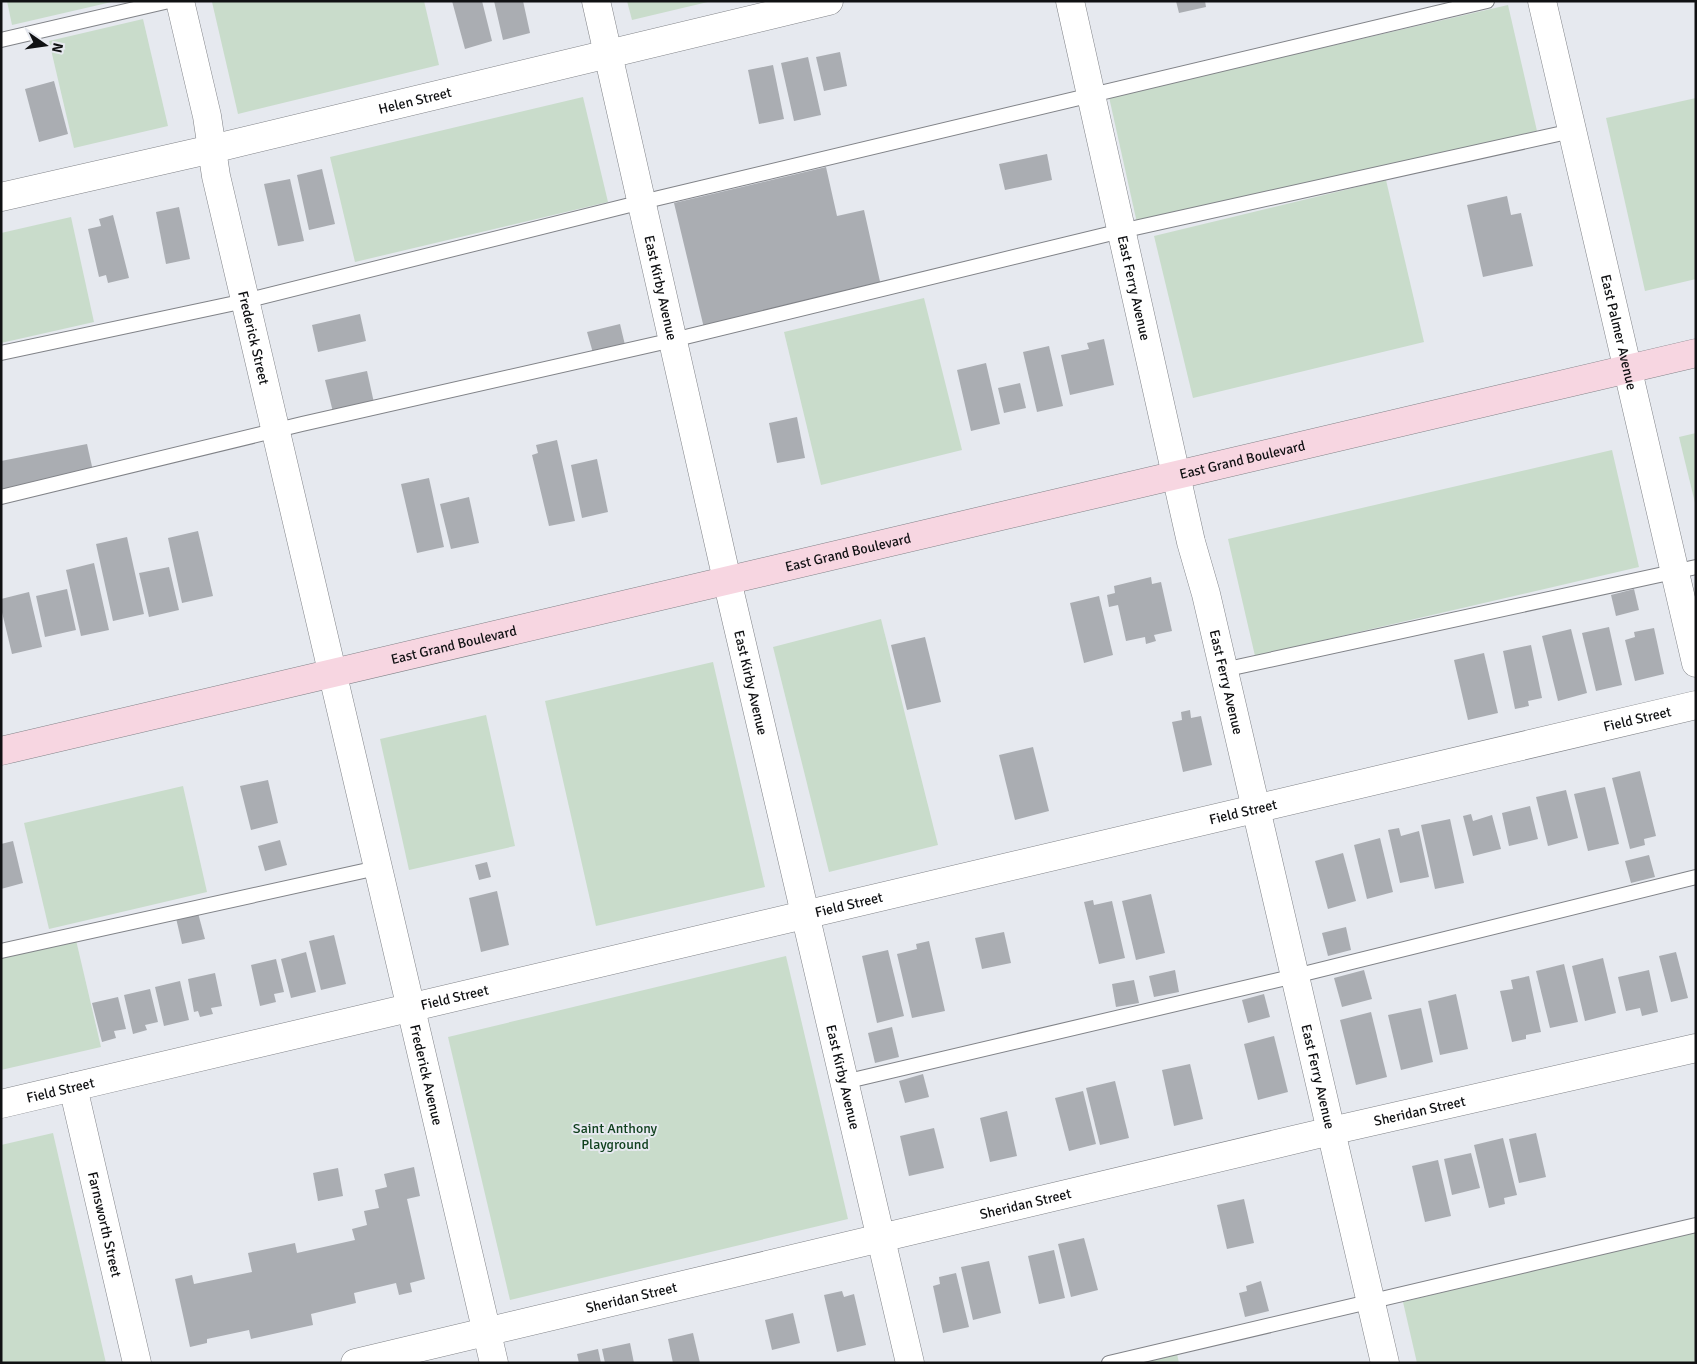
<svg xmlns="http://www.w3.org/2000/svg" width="1697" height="1364" viewBox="0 0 1697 1364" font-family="Signika,sans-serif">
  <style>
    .green { fill: #c9dccb }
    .building { fill: #aaadb2 }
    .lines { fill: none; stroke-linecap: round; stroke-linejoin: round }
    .lane-casing { stroke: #818388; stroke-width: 16 }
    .street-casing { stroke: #818388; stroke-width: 29 }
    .secondary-casing { stroke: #818388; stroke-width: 29 }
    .lane { stroke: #fff; stroke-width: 14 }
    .street { stroke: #fff; stroke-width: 28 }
    .secondary { stroke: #f7d6e1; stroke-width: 28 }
    .labels { text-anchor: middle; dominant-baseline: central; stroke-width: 4; stroke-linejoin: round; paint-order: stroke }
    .street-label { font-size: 14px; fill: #101113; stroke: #e6e9ef }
    .park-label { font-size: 14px; fill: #10401e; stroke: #e6e9ef }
  </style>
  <rect width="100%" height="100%" fill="#e6e9ef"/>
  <g class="green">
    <path d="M7 1H116L12 25Z"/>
    <path d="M424 1 439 65 238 114 212 2Z"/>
    <path d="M627 1H712L632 20Z"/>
    <path d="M1508 5 1537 131 1137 223 1109 97Z"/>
    <path d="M143 19 168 126 74 148 49 41Z"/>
    <path d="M583 97 608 202 355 262 330 157Z"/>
    <path d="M1696 98V279L1645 291 1606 118Z"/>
    <path d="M1386 180 1424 342 1193 398 1154 236Z"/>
    <path d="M71 217 94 322 1 343V233Z"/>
    <path d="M924 298 962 450 821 485 784 332Z"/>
    <path d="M1696 433V507L1679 437Z"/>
    <path d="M1612 450 1639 567 1255 656 1228 539Z"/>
    <path d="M881 619 938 845 829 872 773 647Z"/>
    <path d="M713 662 765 887 596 926 545 701Z"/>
    <path d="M486 715 515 846 409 870 380 739Z"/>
    <path d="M183 786 207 892 49 929 24 823Z"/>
    <path d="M76 940 101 1047 1 1070V957Z"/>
    <path d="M786 956 848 1219 510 1300 448 1037Z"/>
    <path d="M53 1133 106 1363H1V1145Z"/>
    <path d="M1696 1230V1363H1417L1403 1302Z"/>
    <path d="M1177 1354 1179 1363H1138Z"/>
  </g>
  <g class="building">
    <path d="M452 1H482L492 41 465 49Z"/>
    <path d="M494 1H523L530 33 503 40Z"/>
    <path d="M1176 1H1205L1206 7 1179 13Z"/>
    <path d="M840 52 847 86 824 91 816 57Z"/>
    <path d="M808 57 821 115 794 121 781 63Z"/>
    <path d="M773 65 784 119 759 124 748 70Z"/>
    <path d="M54 81 68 134 39 142 25 89Z"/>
    <path d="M1047 154 1052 180 1005 190 999 164Z"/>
    <path d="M826 167 837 216 864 210 881 286 704 328 674 203Z"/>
    <path d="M322 169 335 224 309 230 297 175Z"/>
    <path d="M290 179 304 241 278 246 264 184Z"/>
    <path d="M1507 196 1511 215 1521 213 1533 266 1483 277 1467 205Z"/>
    <path d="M179 207 190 259 166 264 156 212Z"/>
    <path d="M113 215 129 278 108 283 106 275 99 277 88 229 101 226 99 219Z"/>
    <path d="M360 314 366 341 318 352 312 325Z"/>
    <path d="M620 324 625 345 593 353 587 332Z"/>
    <path d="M1104 339 1114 385 1070 395 1061 355 1089 349 1087 343Z"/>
    <path d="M1049 346 1063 406 1037 412 1023 352Z"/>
    <path d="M986 363 1000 424 971 431 957 370Z"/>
    <path d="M367 371 374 403 333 412 325 380Z"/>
    <path d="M1020 383 1026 408 1004 413 998 388Z"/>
    <path d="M797 417 805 458 777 463 769 423Z"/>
    <path d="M557 440 575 521 549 526 532 455 538 453 536 445Z"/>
    <path d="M87 444 93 471 1 490V461Z"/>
    <path d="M597 459 608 512 582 518 571 465Z"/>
    <path d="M429 478 444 547 417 553 401 484Z"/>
    <path d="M469 497 479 543 451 549 440 504Z"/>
    <path d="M198 531 213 596 182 603 168 538Z"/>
    <path d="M127 537 144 614 113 621 96 544Z"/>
    <path d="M94 563 109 630 81 636 66 570Z"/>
    <path d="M169 567 179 610 149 617 139 573Z"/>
    <path d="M1151 577 1152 584 1161 582 1172 631 1154 635 1156 641 1146 644 1145 637 1126 641 1118 605 1109 607 1107 595 1115 593 1114 586Z"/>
    <path d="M67 589 76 630 45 637 36 596Z"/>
    <path d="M1634 589 1639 610 1616 616 1611 595Z"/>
    <path d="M29 592 42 647 12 654 1 608V599Z"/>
    <path d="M1099 596 1113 655 1084 663 1070 603Z"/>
    <path d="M1609 627 1622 685 1596 691 1582 633Z"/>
    <path d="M1654 628 1664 674 1635 681 1625 640 1635 637 1634 632Z"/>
    <path d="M1571 629 1587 693 1558 701 1542 636Z"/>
    <path d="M925 637 941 702 907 710 891 645Z"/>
    <path d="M1531 645 1542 698 1528 701 1529 706 1515 709 1503 651Z"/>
    <path d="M1484 653 1498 713 1468 720 1454 660Z"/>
    <path d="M1190 710 1191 718 1201 716 1212 765 1183 772 1172 722 1182 720 1181 712Z"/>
    <path d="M1033 747 1049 811 1015 820 999 755Z"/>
    <path d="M1640 771 1656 836 1644 839 1645 845 1630 849 1612 778Z"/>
    <path d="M268 780 278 823 251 830 240 786Z"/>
    <path d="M1605 787 1619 844 1588 851 1574 794Z"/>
    <path d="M1566 790 1578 838 1548 846 1536 797Z"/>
    <path d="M1530 806 1538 839 1509 846 1502 813Z"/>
    <path d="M1471 814 1473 821 1492 815 1501 849 1473 856 1463 816Z"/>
    <path d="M1450 819 1464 883 1435 889 1421 825Z"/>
    <path d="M1399 828 1401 836 1419 831 1429 877 1400 883 1388 830Z"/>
    <path d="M1380 838 1393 892 1367 899 1354 845Z"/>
    <path d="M280 840 287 865 265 871 258 846Z"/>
    <path d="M13 841 23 883 1 889V844Z"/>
    <path d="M1343 853 1356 901 1328 909 1315 861Z"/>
    <path d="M1649 855 1655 877 1631 883 1625 861Z"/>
    <path d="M487 862 491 877 479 880 475 865Z"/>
    <path d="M497 891 509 945 481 952 469 898Z"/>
    <path d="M1151 894 1165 953 1136 960 1122 901Z"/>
    <path d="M1093 900 1094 905 1112 901 1125 958 1099 964 1084 902Z"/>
    <path d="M198 913 205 939 182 944 176 918Z"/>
    <path d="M1346 927 1351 950 1328 956 1322 933Z"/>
    <path d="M1004 932 1011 963 982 969 975 938Z"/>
    <path d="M334 935 346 984 321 990 309 941Z"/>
    <path d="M929 941 945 1011 912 1018 897 954 917 949 916 944Z"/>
    <path d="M888 950 904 1016 877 1023 862 956Z"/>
    <path d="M306 952 316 992 291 998 281 959Z"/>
    <path d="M1676 952 1688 998 1671 1002 1659 956Z"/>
    <path d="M1603 958 1616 1013 1585 1021 1572 966Z"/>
    <path d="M276 959 284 992 274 994 276 1002 260 1006 251 965Z"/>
    <path d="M1564 964 1578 1022 1550 1028 1536 971Z"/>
    <path d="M1175 970 1179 992 1154 997 1149 976Z"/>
    <path d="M1364 970 1372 999 1342 1007 1334 978Z"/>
    <path d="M1649 970 1658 1012 1642 1016 1640 1008 1626 1011 1618 977Z"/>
    <path d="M215 973 222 1006 211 1008 213 1014 200 1017 198 1011 194 1012 188 979Z"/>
    <path d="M1529 976 1541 1032 1526 1035V1039L1512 1042 1500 991 1513 989 1511 980Z"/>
    <path d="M1134 980 1139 1003 1116 1007 1112 984Z"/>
    <path d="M180 981 189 1020 164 1026 155 987Z"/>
    <path d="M150 989 158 1022 145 1025 147 1030 133 1034 124 995Z"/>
    <path d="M1264 994 1270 1017 1248 1023 1242 1000Z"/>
    <path d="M1456 994 1468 1049 1440 1055 1428 1001Z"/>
    <path d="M118 997 126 1029 114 1031 116 1038 102 1042 92 1003Z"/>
    <path d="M1421 1008 1433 1062 1401 1070 1388 1015Z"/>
    <path d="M1371 1012 1387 1077 1356 1085 1340 1020Z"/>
    <path d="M892 1027 899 1057 875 1063 868 1033Z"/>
    <path d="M1274 1036 1288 1092 1258 1100 1244 1044Z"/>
    <path d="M1190 1064 1203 1119 1174 1126 1162 1070Z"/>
    <path d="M923 1074 929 1097 905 1103 899 1081Z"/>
    <path d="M1115 1081 1129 1138 1100 1145 1086 1088Z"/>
    <path d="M1083 1091 1096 1144 1069 1151 1055 1098Z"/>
    <path d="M1007 1111 1017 1156 990 1162 980 1118Z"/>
    <path d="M934 1128 944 1168 909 1176 900 1136Z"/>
    <path d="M1536 1133 1546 1177 1519 1183 1509 1139Z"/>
    <path d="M1503 1138 1517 1195 1504 1198 1505 1204 1489 1208 1474 1145Z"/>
    <path d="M1471 1153 1480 1188 1452 1195 1444 1159Z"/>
    <path d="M1438 1160 1451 1216 1425 1222 1412 1166Z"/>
    <path d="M414 1167 420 1196 407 1199 425 1279 410 1283 412 1292 399 1295 396 1283 354 1293 356 1303 311 1314 313 1325 251 1339 249 1330 207 1339V1343L190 1347 175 1279 192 1275 194 1284 252 1272 248 1253 295 1243 297 1253 355 1240 352 1229 367 1225 364 1211 379 1208 375 1190 387 1187 384 1174Z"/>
    <path d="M338 1168 343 1196 318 1201 313 1173Z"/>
    <path d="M1244 1199 1254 1243 1227 1249 1217 1205Z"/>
    <path d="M1084 1238 1098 1290 1071 1297 1058 1244Z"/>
    <path d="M1054 1250 1065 1298 1039 1304 1028 1256Z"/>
    <path d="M989 1261 1001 1313 973 1320 961 1267Z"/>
    <path d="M956 1273 969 1327 943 1333 933 1286 940 1284 939 1277Z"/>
    <path d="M1261 1281 1269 1311 1245 1317 1239 1293 1247 1291 1246 1286Z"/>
    <path d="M842 1291 844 1297 854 1294 866 1345 837 1352 824 1295Z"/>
    <path d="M793 1313 800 1343 772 1350 765 1320Z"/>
    <path d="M693 1333 700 1363H673L668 1339Z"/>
    <path d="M630 1343 634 1363H605L602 1349Z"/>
    <path d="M598 1349 601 1363H579L577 1354Z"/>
  </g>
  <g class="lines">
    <defs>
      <g id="lane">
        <path d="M1 40 169 1"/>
        <path d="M1 353 245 301 642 202 1487 1"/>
        <path d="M1 497 302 424 673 340 1121 231 1572 131"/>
        <path d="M1223 670 1696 567"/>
        <path d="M1 951 377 868"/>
        <path d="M844 1082 1295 976 1696 877"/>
        <path d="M1109 1363 1696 1225"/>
      </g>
      <g id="street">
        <path id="s1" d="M180 1 207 116 216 176 494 1363"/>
        <path id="s2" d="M596 1 727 580 910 1363"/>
        <path id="s3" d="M1070 1 1191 542 1206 594 1385 1363"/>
        <path id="s4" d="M1542 1 1696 663"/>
        <path id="s5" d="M1 197 212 149 829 1"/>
        <path id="s6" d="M73 1087 137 1363"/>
        <path id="s7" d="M1 1104 1696 705"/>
        <path id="s8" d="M355 1363 1331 1131 1696 1048"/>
      </g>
      <g id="secondary">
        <path id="s9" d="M1 751 1696 353"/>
      </g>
    </defs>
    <use href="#lane" class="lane-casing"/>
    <use href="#street" class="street-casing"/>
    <use href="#secondary" class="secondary-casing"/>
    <use href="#lane" class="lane"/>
    <use href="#street" class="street"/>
    <use href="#secondary" class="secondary"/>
  </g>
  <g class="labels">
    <g class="street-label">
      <text stroke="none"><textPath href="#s5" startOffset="425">Helen Street</textPath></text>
      <text stroke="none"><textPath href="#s2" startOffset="294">East Kirby Avenue</textPath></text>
      <text stroke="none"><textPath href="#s3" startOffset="294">East Ferry Avenue</textPath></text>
      <text stroke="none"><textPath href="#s4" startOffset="340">East Palmer Avenue</textPath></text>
      <text stroke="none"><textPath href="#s1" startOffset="345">Frederick Street</textPath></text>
      <text stroke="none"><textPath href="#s9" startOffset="1275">East Grand Boulevard</textPath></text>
      <text stroke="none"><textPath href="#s9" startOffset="870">East Grand Boulevard</textPath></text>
      <text stroke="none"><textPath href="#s9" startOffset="465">East Grand Boulevard</textPath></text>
      <text stroke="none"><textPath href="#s3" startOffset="699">East Ferry Avenue</textPath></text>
      <text stroke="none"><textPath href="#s2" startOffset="699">East Kirby Avenue</textPath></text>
      <text stroke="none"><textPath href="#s7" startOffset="1681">Field Street</textPath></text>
      <text stroke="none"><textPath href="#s7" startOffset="1276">Field Street</textPath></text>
      <text stroke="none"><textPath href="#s7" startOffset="871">Field Street</textPath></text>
      <text stroke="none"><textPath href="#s7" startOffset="466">Field Street</textPath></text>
      <text stroke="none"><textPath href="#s1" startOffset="1102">Frederick Avenue</textPath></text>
      <text stroke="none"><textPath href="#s2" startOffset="1104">East Kirby Avenue</textPath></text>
      <text stroke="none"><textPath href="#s3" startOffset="1104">East Ferry Avenue</textPath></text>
      <text stroke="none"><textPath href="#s7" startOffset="61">Field Street</textPath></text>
      <text stroke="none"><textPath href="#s8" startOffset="1094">Sheridan Street</textPath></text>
      <text stroke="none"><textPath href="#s8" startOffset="689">Sheridan Street</textPath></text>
      <text stroke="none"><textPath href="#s6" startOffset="141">Farnsworth Street</textPath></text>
      <text stroke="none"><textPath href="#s8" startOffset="284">Sheridan Street</textPath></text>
    </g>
    <g class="park-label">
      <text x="615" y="1128">Saint Anthony<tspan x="615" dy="16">Playground</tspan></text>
    </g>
  </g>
  <rect width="1697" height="1364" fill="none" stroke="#101113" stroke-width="5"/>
  <g transform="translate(45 45) rotate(103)" stroke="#e6e9ef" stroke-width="4" paint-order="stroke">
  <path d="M0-4L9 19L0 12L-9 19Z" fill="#101113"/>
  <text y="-8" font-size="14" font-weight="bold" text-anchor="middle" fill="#101113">N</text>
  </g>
</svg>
